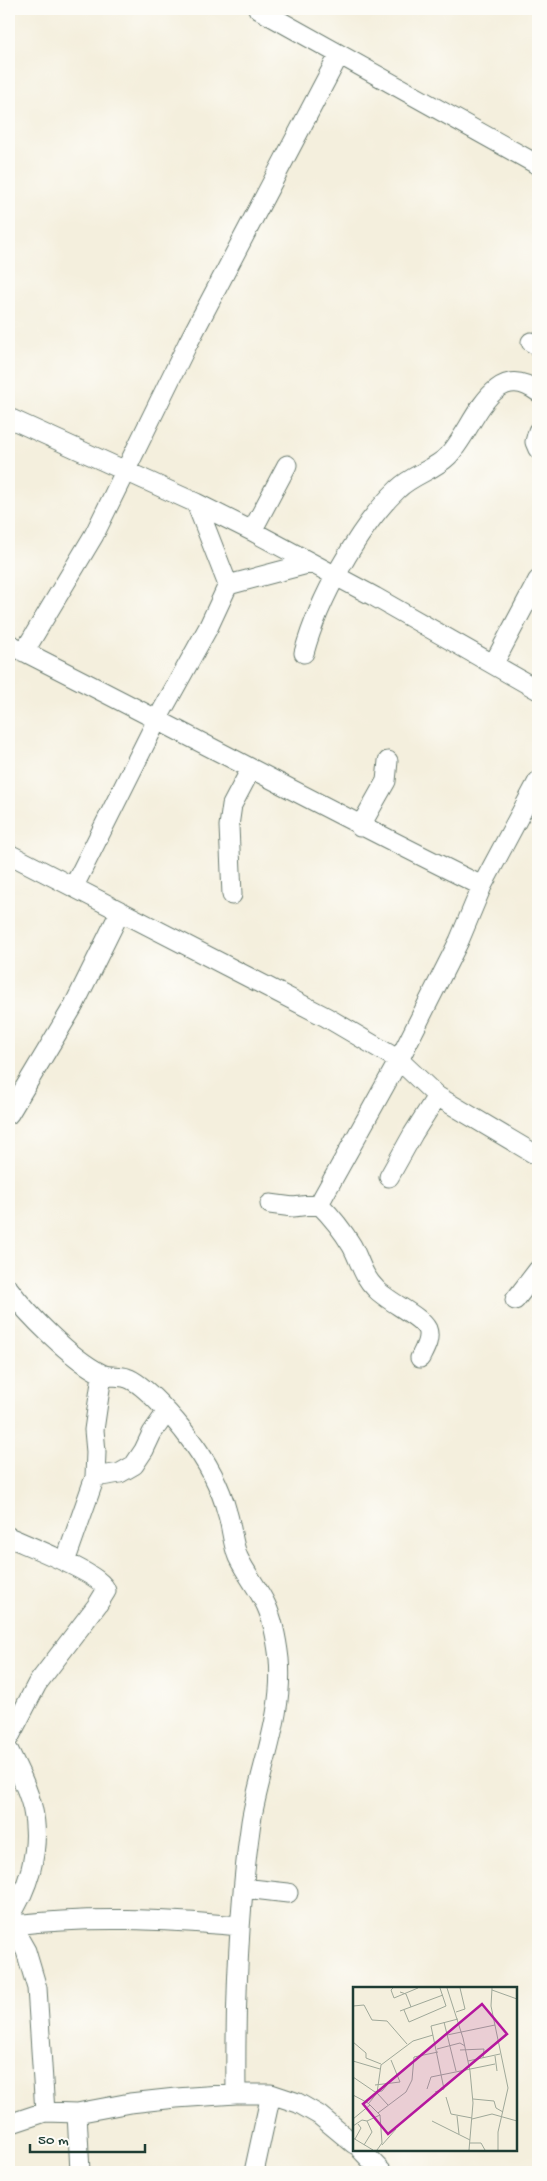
<svg xmlns="http://www.w3.org/2000/svg" width="547" height="2181" font-family="'Gochi Hand',sans-serif">
  <style>
    .lines { fill: none; stroke-linecap: round; stroke-linejoin: round }
    .minor-casing { stroke: #6a7b6f; stroke-width: 21 }
    .minor { stroke: #fff; stroke-width: 19 }
    .inset-road { fill: none; stroke: #9fa899; stroke-width: 1 }
    .view { fill: #b5179e; fill-opacity: 0.15; stroke: #b5179e; stroke-width: 2.5 }
    .inset-edge { fill: none; stroke: #1f3d34; stroke-width: 2.5 }
  </style>
  <rect width="100%" height="100%" fill="#fdfcf7"/>
  <filter id="ink" filterUnits="userSpaceOnUse"><feTurbulence type="fractalNoise" baseFrequency=".02" numOctaves="2"/><feDisplacementMap in="SourceGraphic" scale="10" xChannelSelector="R" yChannelSelector="G"/><feConvolveMatrix kernelMatrix="1 2 1 2 8 2 1 2 1" color-interpolation-filters="sRGB"/></filter>
  <filter id="wash" filterUnits="userSpaceOnUse"><feTurbulence type="fractalNoise" baseFrequency=".0096" numOctaves="4" result="noise"/><feDisplacementMap in="SourceGraphic" scale="20" xChannelSelector="R" yChannelSelector="G"/><feGaussianBlur stdDeviation="1.12" result="paint"/><feColorMatrix in="noise" values="0 0 0 0 0 0 0 0 0 0 0 0 0 0 0 0 0 1.4 0 .05"/><feComposite in="paint" operator="in"/></filter>
  <g filter="url(#wash)">
    <rect width="100%" height="100%" fill="#f4efdd"/>
  </g>
  <g filter="url(#ink)">
    <g class="lines">
      <g class="minor-casing">
        <path id="minor" d="M258,9L538,165
          M531,342L538,346
          M9,418L196,503L252,531L375,597L538,690
          M538,431L535,442L538,449
          M196,503L228,585
          M252,531L287,465
          M9,644C167,723 323,808 482,886
          M24,652L94,535L188,343L339,55
          M304,653C318,601 358,527 398,489C412,475 434,470 448,456C474,430 491,357 538,392
          M494,663L538,580
          M360,827L386,781L388,761
          M9,854L326,1017L399,1060L437,1096L538,1156
          M74,886L158,718L208,628L228,585L311,563
          M232,895L229,826L232,805L251,769
          M9,1114L74,1005L120,912
          M389,1177L413,1134L437,1096
          M270,1204L293,1207L319,1204
          M9,1289C27,1314 72,1359 100,1373C108,1378 118,1375 127,1378C144,1383 178,1423 189,1438C206,1460 220,1485 227,1512C232,1527 232,1542 238,1557C246,1574 258,1588 266,1605C273,1620 277,1642 279,1659C284,1715 260,1767 251,1822C238,1912 235,2002 236,2094
          M515,1300L538,1270
          M420,1358C424,1350 431,1339 427,1329C421,1316 388,1302 376,1289C362,1275 361,1263 352,1246C343,1231 331,1216 319,1204L399,1060L459,941L482,886L538,781
          M95,1477L120,1473L134,1465L144,1450L152,1433L166,1413
          M9,1537C26,1545 103,1574 106,1591L98,1604L37,1684L9,1738
          M65,1562L95,1477L96,1452L94,1430L102,1375
          M9,1751C30,1793 43,1821 31,1869C26,1887 20,1902 9,1917
          M244,1888L288,1893
          M9,1921L26,1951L37,1988L45,2112
          M13,1925C90,1916 162,1919 239,1926
          M77,2113L80,2172
          M9,2124L45,2112L77,2113L130,2103L176,2098L236,2094H271L298,2103L319,2115L354,2144
          M361,2150L382,2172
          M254,2172L271,2094"/>
      </g>
      <use href="#minor" class="minor"/>
    </g>
  </g>
  <g transform="translate(353 1987)">
    <rect width="164" height="164" fill="#f4efdd"/>
    <path class="inset-road" d="M40,1L38,3L41,11L65,1M94,1L110,51L117,84L120,116L116,163M139,1L138,19L155,101L145,145V163M139,3L164,12M47,5L53,7L58,20M0,19L11,18L19,33L34,34L54,57M51,23L56,35L93,19L87,1M47,24L90,8M103,25L112,22L107,1M91,35L103,84M94,48L142,38M0,55L13,66V71L28,77M84,62L107,56L112,59M107,63L131,62L130,71M142,69L144,84M0,74L27,82M115,74L147,67M0,90L22,105L29,104L34,98M22,98L47,95L38,73M74,102L78,90L142,77M82,105L91,102L78,39L105,32M24,106L35,118M0,108L15,116L27,128L29,156L24,163M93,110L98,127L119,131M120,112L141,114L143,121L150,125M16,116L24,106L28,78L60,54L80,48M25,126L53,105L59,93L61,70L85,65M104,129L106,147M0,132L17,118M119,132L139,127L164,134M79,134L117,153M0,139L9,133L14,134M0,151L20,163M2,152L8,141L5,137M117,156H128L132,163M11,158L19,145L14,134L27,128M29,158L43,142"/>
    <path class="view" d="M129,17L154,47L35,147L10,117Z"/>
    <rect width="164" height="164" class="inset-edge"/>
  </g>
  <rect width="547" height="2181" fill="none" stroke="#fdfcf7" stroke-width="30"/>
  <path d="M30 2144v8h115v-8" fill="none" stroke="#1f3d34" stroke-width="2.5"/>
  <text x="38" y="2144" font-size="15" fill="#1f3d34" stroke="#fdfcf7" stroke-width="4" paint-order="stroke">50 m</text>
</svg>
